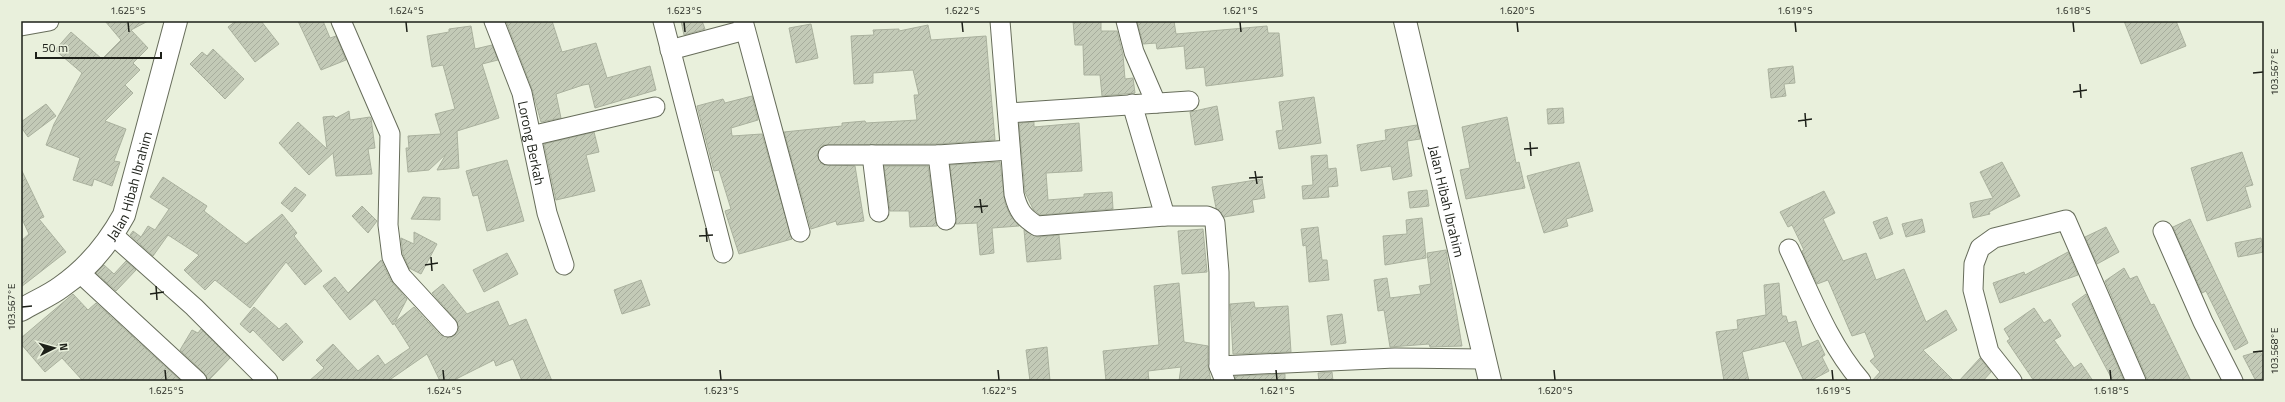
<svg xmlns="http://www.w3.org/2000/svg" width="2285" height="402" font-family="'Titillium Web',sans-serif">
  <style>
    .building { fill: url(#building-hatch); stroke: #aab19e }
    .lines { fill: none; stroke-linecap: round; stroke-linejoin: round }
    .minor-casing { stroke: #676d5b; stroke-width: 21 }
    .tertiary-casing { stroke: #676d5b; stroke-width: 24 }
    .minor { stroke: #fff; stroke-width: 19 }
    .tertiary { stroke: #fff; stroke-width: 22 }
    .ticks { fill: none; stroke: #1d2019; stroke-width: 1.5 }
    .labels { text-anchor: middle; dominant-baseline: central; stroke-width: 3; stroke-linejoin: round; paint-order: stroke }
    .street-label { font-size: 14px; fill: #1d2019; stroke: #e9f0dc }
    .neatline { fill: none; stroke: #1d2019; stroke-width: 1.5 }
    .ticks-label { font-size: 10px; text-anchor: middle; fill: #1d2019 }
  </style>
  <defs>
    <pattern id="building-hatch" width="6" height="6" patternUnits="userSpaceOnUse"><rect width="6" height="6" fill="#c3cab7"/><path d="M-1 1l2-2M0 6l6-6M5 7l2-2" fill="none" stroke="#a7ad9d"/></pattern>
  </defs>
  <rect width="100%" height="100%" fill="#e9f0dc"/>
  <path class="building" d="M105,21H148L131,30L148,48L133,63L140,70L125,85L133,93L105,121L126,129L114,161L120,162L112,186L94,179L92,186L73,180L80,158L46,145L54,124L82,73L55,50L71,32L102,59L121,40Z
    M236,21H261L279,44L255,62L228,27Z
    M298,21H323L330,38L336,36L346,60L321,70Z
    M506,21H552L562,52L596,43L607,78L650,66L656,90L595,108L589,84L583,85L556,94L561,118L541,122L532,89Z
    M681,21H702L705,29L684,35Z
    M1073,21H1101V31H1117L1123,55L1125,79L1133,78L1135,93L1102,96L1100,75H1084L1083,45H1075Z
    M1137,21H1174L1176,34L1267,26L1268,33H1279L1283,76L1206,86L1204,67L1186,69L1184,46L1157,49L1156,43L1143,44Z
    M2124,21H2176L2186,46L2141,64Z
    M811,24L818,58L796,63L789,28Z
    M928,25L931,40L986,36L995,140L938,144L823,145L817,155L822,164L855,166L864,221L837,225L836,221L811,229L784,132L842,126V123L865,121L866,123L917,120L914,95H919L913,70L873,73V83L854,84L851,36L874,35L873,30L899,29V31Z
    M471,26L475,49L492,45L498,60L482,64L499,118L457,131L459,168L437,170L446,154L429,170L408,172L406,148H409L408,136L441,134L435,114L455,109L443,65L432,67L427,36L449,32V29Z
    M213,49L244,79L225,99L190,64L202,52L207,56Z
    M1793,66L1795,83L1784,84L1786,96L1771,98L1768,69Z
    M752,96L758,120L731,128L732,136L762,134L792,239L739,254L725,211L731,209L719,170L714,171L697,106L723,99L725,103Z
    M1314,97L1321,143L1279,149L1276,131L1283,130L1279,102Z
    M46,104L56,116L28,137L21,127V122Z
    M1217,106L1223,140L1195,145L1190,112Z
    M1563,108L1564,123L1548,124L1547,109Z
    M349,111L350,120L370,117L371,118L375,148L368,149L372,174L336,176L333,153L309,175L279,143L298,122L327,149L323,117L334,116L336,118Z
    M1507,117L1516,163L1519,162L1525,188L1466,199L1460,170L1470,168L1462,127Z
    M1034,122V127L1079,123L1082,171L1046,173L1048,200L1084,197V194L1112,192L1113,209L1040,215L1033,209L1025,192L1019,123Z
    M1417,125L1420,139L1407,141L1412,176L1393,180L1391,166L1361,171L1357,145L1386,140L1385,130Z
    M594,132L599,152L586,155L595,191L556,200L544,144Z
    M2242,152L2253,185L2245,187L2251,207L2207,221L2191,168Z
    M1327,155L1328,169L1336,168L1338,186L1328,187L1329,197L1303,199L1302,186L1313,185L1311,156Z
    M507,160L524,221L487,231L478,195L473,196L466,171Z
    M1000,162L1005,203L1010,215L1019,226L992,228L994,253L980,255L977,223L956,224L950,165Z
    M1579,162L1593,211L1566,219L1568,226L1544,233L1527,176Z
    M2002,162L2020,196L1989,212L1990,214L1973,218L1970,203L1993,198L1980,172Z
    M884,166H928L937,226L910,227L909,211H890Z
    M21,169L44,217L39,219L66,252L21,287V241L29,234L21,217Z
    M163,177L207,206L204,211L246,244L282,214L297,233L294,236L322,271L305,285L286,262L250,308L215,280L205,290L184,270L199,255L168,235L153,256L130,235L133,231L141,237L148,226L155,230L169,209L150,197Z
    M1262,179L1265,198L1252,200L1254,212L1224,217L1216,208L1212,187Z
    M295,187L306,195L292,212L281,203Z
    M1427,190L1429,206L1410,208L1408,192Z
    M1824,191L1835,213L1823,219L1843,261L1866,253L1876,280L1904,269L1926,322L1946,310L1957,330L1923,350L1954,381H1872L1880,372L1870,361L1875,357L1865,332L1852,336L1828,280L1817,284L1802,251L1804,250L1792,225L1788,227L1780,212Z
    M423,197L440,198V220L411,219Z
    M362,206L377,221L368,233L352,216Z
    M1887,217L1893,234L1880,239L1873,222Z
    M1422,218L1426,258L1385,265L1383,236L1407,234L1406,220Z
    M1922,219L1925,232L1906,237L1902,224Z
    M2190,219L2248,343L2235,350L2206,291L2202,293L2173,227Z
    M1318,227L1322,260H1327L1329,280L1309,282L1306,245L1303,246L1301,229Z
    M2106,227L2119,252L2097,264L2085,237Z
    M1203,229L1207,272L1182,274L1178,231Z
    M1024,230L1037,237L1059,235L1061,259L1027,262Z
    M414,232L437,244L421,274L409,268L403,254L401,238L414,244Z
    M2261,238L2264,252L2238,257L2235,243Z
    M1446,250L1462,346L1430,347L1429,344L1390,347L1384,310L1378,311L1374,280L1387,278L1390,298L1421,294L1419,286L1431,284L1427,253Z
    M2068,252L2078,275L2000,303L1993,283L2024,272L2025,275Z
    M507,253L518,274L484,292L473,270Z
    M381,260L391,281L407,299L395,322L414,307L440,335L450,338L455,335L459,330L456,320L432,293L443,284L467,314L498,301L509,326L526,319L552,381H522L513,359L496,366L494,360L452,381H440L427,354L388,381H309L324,368L316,360L333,344L358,371L378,355L385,365L410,348L394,323L393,325L375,299L350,320L323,286L335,277L348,293Z
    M126,261L136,270L116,291L96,273L104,265L114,274Z
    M2124,268L2130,279L2137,276L2151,305L2154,304L2191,381H2148L2105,281Z
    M641,280L650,305L622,314L614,290Z
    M1179,283L1184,342L1208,346V366L1211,381H1179L1181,367L1148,371L1149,381H1106L1103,351L1159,345L1154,286Z
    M1779,283L1782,316H1786L1788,323L1796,321L1802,347L1818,340L1825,355L1822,357L1829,371L1810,381H1804L1785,341L1742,352L1749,381H1724L1716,332L1738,329L1737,320L1766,315L1764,285Z
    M73,294L88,310L96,303L181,381H83L62,358L45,372L21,344V338Z
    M2086,294L2124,381H2113L2072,304Z
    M1254,302L1255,308L1288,306L1291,352L1233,354L1230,304Z
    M254,307L279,329L286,323L303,342L283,361L253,330L250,333L240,324Z
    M2034,308L2044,323L2050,319L2061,336L2054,340L2074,368L2081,363L2093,381H2034L2007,341L2010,339L2004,329Z
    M1342,314L1346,343L1331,345L1327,316Z
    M201,329L230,358L208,381L204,373L180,350L192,330L198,333Z
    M1047,347L1050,381H1030L1026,350Z
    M2260,351L2264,359V381H2256L2243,356Z
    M1980,358L1991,372L1983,381H1959Z
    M1332,372L1333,381H1319L1318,373Z
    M1285,374V381H1236L1235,376Z"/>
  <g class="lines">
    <g class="minor-casing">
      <g id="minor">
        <path d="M341,21L390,134L388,225L392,257L401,276L448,327"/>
        <path id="s1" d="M494,21L522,93L547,213L564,265"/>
        <path d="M663,21L723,253"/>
        <path d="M743,21L800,232"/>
        <path d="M1000,21L1014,194C1018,211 1023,217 1037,226L1165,216H1207L1212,218L1215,223L1219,272V366L1225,381"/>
        <path d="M1126,21L1134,52L1156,103"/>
        <path d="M21,26L49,21"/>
        <path d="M670,50L745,30"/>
        <path d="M1132,104L1165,216"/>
        <path d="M1008,113L1189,101"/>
        <path d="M531,136L655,107"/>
        <path d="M828,155H938L1010,150"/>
        <path d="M872,155L879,212"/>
        <path d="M938,155L946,220"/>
        <path d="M2163,231L2203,322L2233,381"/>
        <path d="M113,235L194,307L268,381"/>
        <path d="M1789,249C1810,293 1828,343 1861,381"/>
        <path d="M79,272L197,381"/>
        <path d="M1219,366L1395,358L1484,359"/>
        <path d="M2012,381L1989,352L1973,290L1974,264L1980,248L1994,238L2066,220L2136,381"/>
      </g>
    </g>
    <g class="tertiary-casing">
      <g id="tertiary">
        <path id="s2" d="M1405,21L1490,381"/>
        <path id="s3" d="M21,310C34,302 49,296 61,287C87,269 109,242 124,215L176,21"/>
      </g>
    </g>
    <use href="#minor" class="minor"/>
    <use href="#tertiary" class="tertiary"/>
  </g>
  <path class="ticks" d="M128,22L129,32M406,22L407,32M684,22L685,32M962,22L963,32M1240,22L1241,32M1517,22L1518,32M1795,22L1796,32M2073,22L2074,32M2253,73L2263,72M2080,84L2081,98M2073,92L2087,90M1805,113L1806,127M1798,121L1812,119M1530,142L1531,156M1524,149L1538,148M1255,171L1257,184M1249,178L1263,177M980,199L982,213M974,207L988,206M706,228L707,242M699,236L713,235M431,257L432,271M425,265L438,263M156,286L157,300M150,294L164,292M22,307L32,306M2253,352L2263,351M165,370L166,380M443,370L444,380M720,370L721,380M998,370L999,380M1276,370L1277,380M1554,370L1555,380M1832,370L1833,380M2110,370L2111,380"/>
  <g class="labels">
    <g class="street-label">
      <text stroke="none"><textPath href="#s1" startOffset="128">Lorong Berkah</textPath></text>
      <text stroke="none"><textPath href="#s3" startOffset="172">Jalan Hibah Ibrahim</textPath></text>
      <text stroke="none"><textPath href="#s2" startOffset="185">Jalan Hibah Ibrahim</textPath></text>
    </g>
  </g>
  <rect width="2285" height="402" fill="none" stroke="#e9f0dc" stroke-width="44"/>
  <g transform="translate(54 348) rotate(84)" stroke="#e9f0dc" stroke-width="3" paint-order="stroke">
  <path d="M0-3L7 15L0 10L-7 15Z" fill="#1d2019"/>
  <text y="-6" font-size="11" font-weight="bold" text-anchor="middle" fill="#1d2019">N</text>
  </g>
  <path d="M36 52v6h125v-6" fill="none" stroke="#1d2019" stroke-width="2"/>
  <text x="42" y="52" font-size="12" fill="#1d2019" stroke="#e9f0dc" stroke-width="3" paint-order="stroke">50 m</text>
  <rect x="22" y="22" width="2241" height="358" class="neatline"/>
  <g class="ticks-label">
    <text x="128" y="14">1.625°S</text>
    <text x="406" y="14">1.624°S</text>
    <text x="684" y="14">1.623°S</text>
    <text x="962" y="14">1.622°S</text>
    <text x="1240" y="14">1.621°S</text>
    <text x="1517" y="14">1.620°S</text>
    <text x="1795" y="14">1.619°S</text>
    <text x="2073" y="14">1.618°S</text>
    <text transform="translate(2274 72) rotate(-90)" y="4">103.567°E</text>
    <text transform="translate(11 307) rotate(-90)" y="4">103.567°E</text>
    <text transform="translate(2274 351) rotate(-90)" y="4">103.568°E</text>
    <text x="166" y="394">1.625°S</text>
    <text x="444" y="394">1.624°S</text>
    <text x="721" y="394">1.623°S</text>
    <text x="999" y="394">1.622°S</text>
    <text x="1277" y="394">1.621°S</text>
    <text x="1555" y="394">1.620°S</text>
    <text x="1833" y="394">1.619°S</text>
    <text x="2111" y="394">1.618°S</text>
  </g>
</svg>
